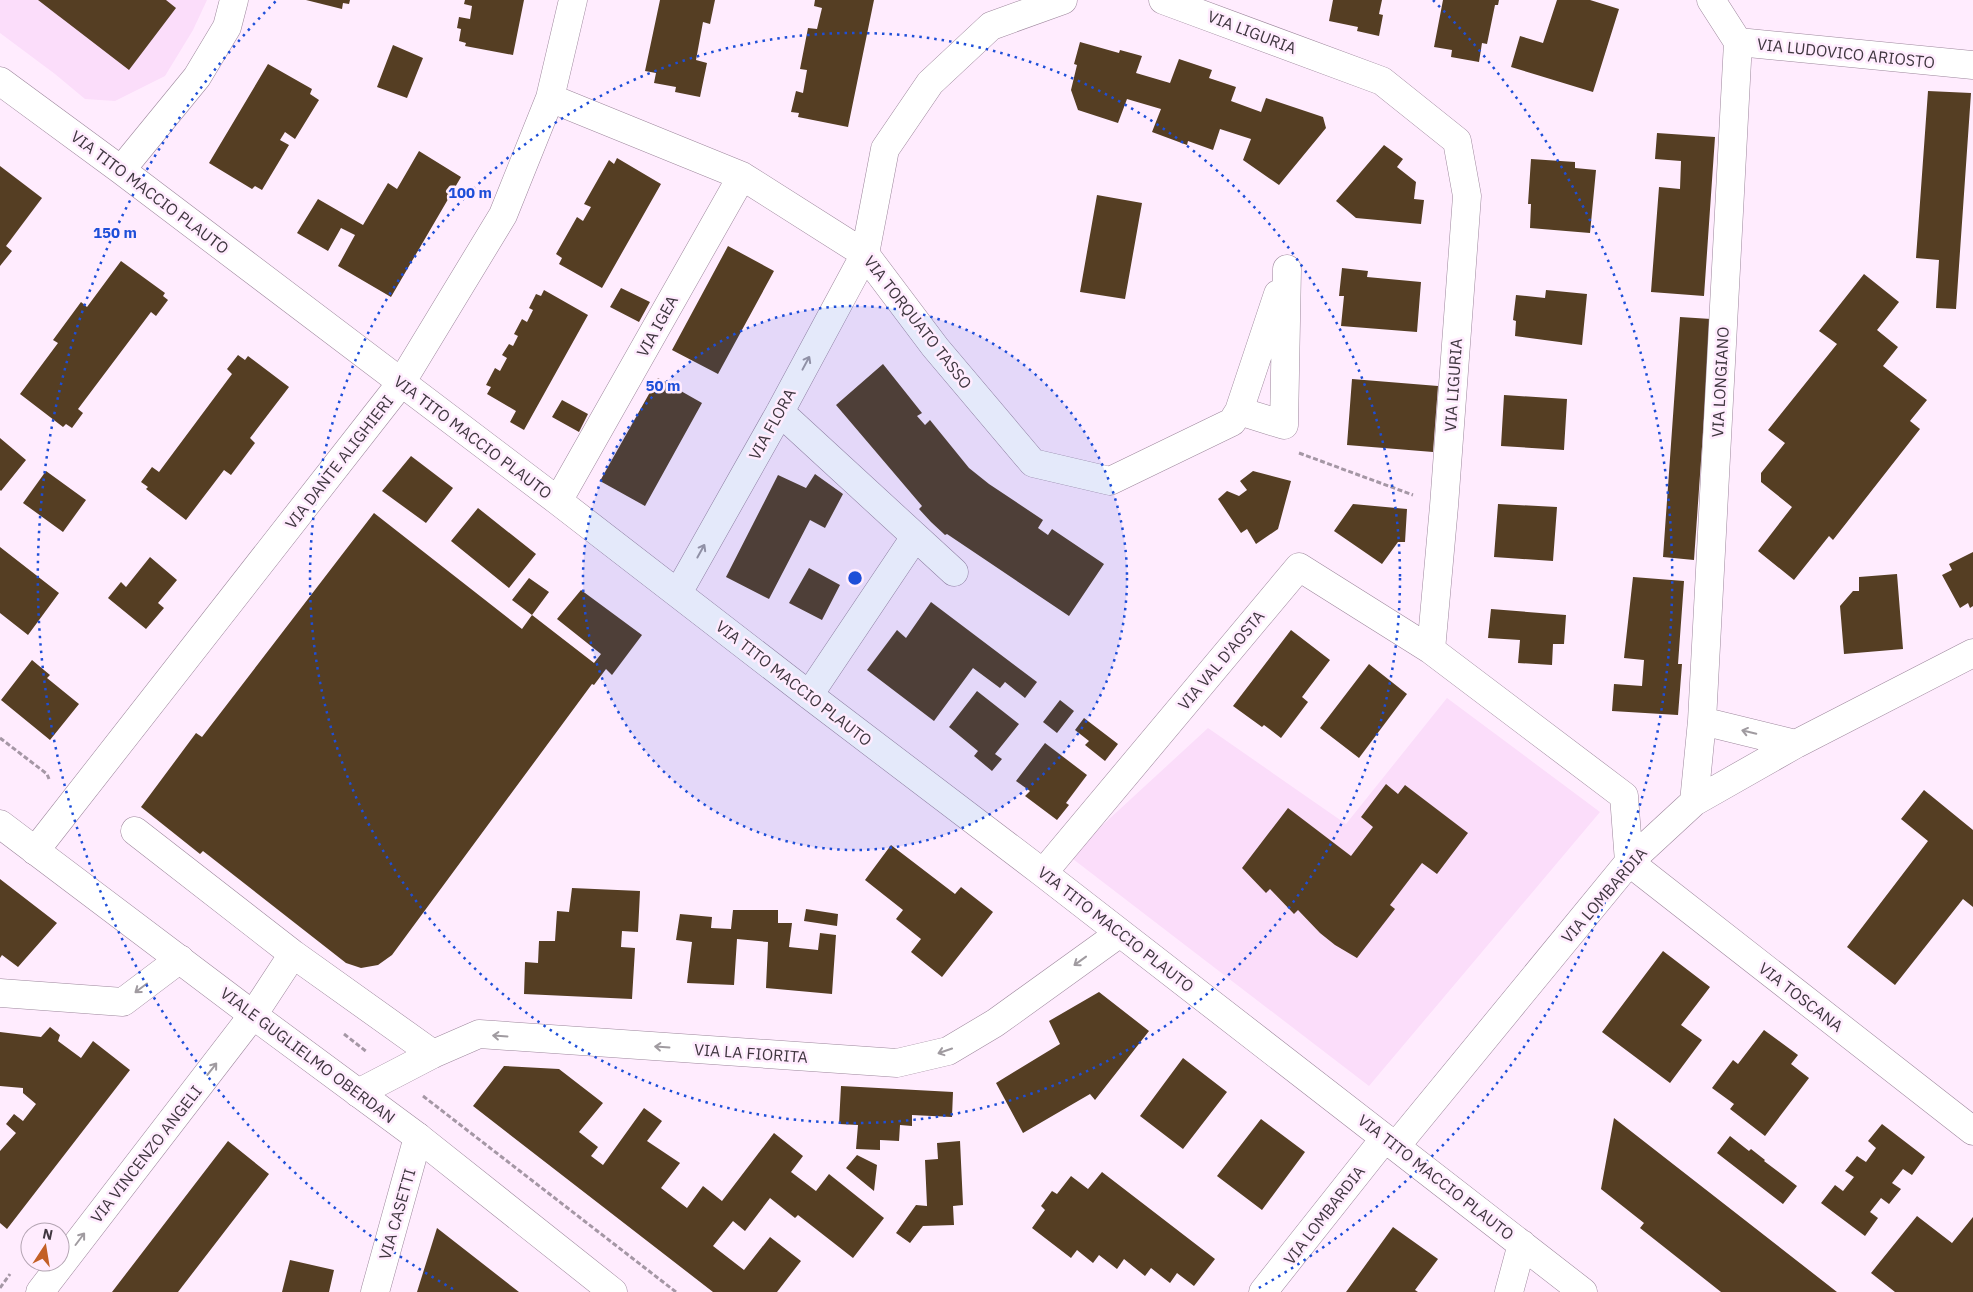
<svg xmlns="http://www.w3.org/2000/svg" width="1973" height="1292" font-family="'IBM Plex Sans',sans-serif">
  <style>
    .built { fill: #fbddfa }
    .building { fill: #553e23 }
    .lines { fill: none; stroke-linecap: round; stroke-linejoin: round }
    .minor-casing { stroke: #9d879c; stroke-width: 29 }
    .major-casing { stroke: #9d879c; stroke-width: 29 }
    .path { stroke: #a597a5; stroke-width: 3; stroke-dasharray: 5 2.5; stroke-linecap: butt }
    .minor { stroke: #fff; stroke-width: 28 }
    .major { stroke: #fff; stroke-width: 28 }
    .oneway { stroke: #a09ba0 }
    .ring { fill: none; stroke: #1d4ed8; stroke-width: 2.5; stroke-dasharray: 2.5 5 }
    .labels { text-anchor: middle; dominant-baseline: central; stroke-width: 5; stroke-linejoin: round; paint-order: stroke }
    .street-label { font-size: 16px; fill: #403740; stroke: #ffecfe }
    .centre { fill: #1d4ed8; stroke: #ffecfe; stroke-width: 2.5 }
    .ring-label { font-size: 15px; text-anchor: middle; font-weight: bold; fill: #1d4ed8; stroke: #ffecfe; stroke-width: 5; stroke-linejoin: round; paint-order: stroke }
  </style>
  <rect width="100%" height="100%" fill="#ffecfe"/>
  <path class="built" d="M0,0H207L193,30L165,76L115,101L85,99L55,74L0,33Z
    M1447,698L1600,812L1369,1086L1069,856L1208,728L1346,824Z"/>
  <path class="building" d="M38,0H166L176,8L129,70Z
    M306,0H350L349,4L343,3L342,9Z
    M465,0H524L513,55L465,46L466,43L459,41L461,29L457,28L459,17L470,19L472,6L464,4Z
    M660,0H715L710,24L703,22L696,60L707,63L700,97L675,92L676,87L654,83L656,73L645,71Z
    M815,0H874L848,127L798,117L799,113L791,112L796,91L803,93L807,70L800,69L808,28L817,29L822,8L814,6Z
    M1333,0H1382L1379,14L1383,15L1379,36L1357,31L1358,27L1329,21Z
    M1443,0H1499L1498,5H1495L1487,44L1482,43L1479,62L1451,57L1452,50L1434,47Z
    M1557,0H1590L1619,9L1593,92L1511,67L1520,36L1543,43Z
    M1080,42L1119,53L1120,50L1142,56L1136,73L1170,83L1179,59L1212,70L1209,78L1236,87L1231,101L1261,112L1266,98L1323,117L1326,128L1279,185L1243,160L1251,139L1220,129L1213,150L1188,141L1187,145L1152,132L1161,109L1127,99L1118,123L1078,110L1071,90L1077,65L1074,64Z
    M393,45L423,58L407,98L377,87Z
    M268,64L312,89L310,94L319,100L295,139L285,132L280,140L289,145L262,190L255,186L252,189L209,163Z
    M1928,91L1971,93L1956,309L1936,308L1939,260L1916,258Z
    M1657,133L1715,137L1704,296L1651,292L1659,187L1680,189L1681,161L1655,159Z
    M1384,145L1403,159L1397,167L1416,182L1414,199L1424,200L1421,224L1356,218L1336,201Z
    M419,151L461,177L391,297L338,266L355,235L341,228L328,251L297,233L318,199L363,225L388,183L397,189Z
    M617,158L661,184L602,288L559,264L562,258L556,254L577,217L583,221L591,207L584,204L609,160L614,164Z
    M1531,159L1575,162V168L1596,170L1590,233L1530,228L1531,204H1528Z
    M0,166L42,198L6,246L12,251L0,266Z
    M1097,195L1142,203L1125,299L1080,292Z
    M728,246L774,271L718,374L672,350Z
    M121,261L165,293L163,296L168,300L156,316L151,312L78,409L83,413L72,428L66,424L63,427L20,394L58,343L53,340L81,302L87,307Z
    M1342,268L1368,271L1367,277L1421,282L1417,332L1341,326L1344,296H1339Z
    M1864,274L1899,302L1877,330L1898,347L1883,366L1927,400L1910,421L1920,429L1833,540L1829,536L1794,580L1758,551L1792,507L1761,482V473L1785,443L1768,430L1837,344L1819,331Z
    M621,288L650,302L639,322L610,307Z
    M544,290L588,315L524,430L510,422L516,411L487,394L491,387L486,385L495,368L500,371L507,358L502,355L509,344L513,346L518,336L514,334L522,319L527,322L533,310L529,308L536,294L541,296Z
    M1546,290L1587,294L1582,345L1515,336L1516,321L1513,320L1516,295L1545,298Z
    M1680,317L1711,319L1694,560L1663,557Z
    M238,355L245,360L248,356L289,387L250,438L255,443L231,475L224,470L186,520L146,489L148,487L141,482L152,467L159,472L232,374L227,369Z
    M883,364L922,413L917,416L925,425L930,420L969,468L989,484L1043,520L1038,528L1048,535L1052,529L1104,564L1069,616L947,534L945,535L931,522L919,509L922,506L836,405Z
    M658,378L702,403L645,506L600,481Z
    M1352,379L1438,386L1433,452L1347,445Z
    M1504,395L1567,399L1564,450L1501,446Z
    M562,400L588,414L579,432L552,417Z
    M0,438L26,460L1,491L0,490Z
    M411,456L453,488L426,523L382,491Z
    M46,471L86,500L63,532L23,503Z
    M1253,471L1291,481L1278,529L1256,544L1247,529L1241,533L1218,499L1227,491L1239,496L1247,490L1240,481Z
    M815,474L843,494L825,528L810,520L769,599L726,577L778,475L806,488Z
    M1353,504L1407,509L1405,542H1398L1382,564L1334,531Z
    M1498,504L1557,507L1553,561L1494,557Z
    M478,508L536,554L509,588L451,541Z
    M374,513L522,629L532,615L594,663L601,654L557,619L581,590L642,635L612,675L606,669L594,685L592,684L392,955L378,965L361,968L346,963L203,851L200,854L141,807L196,733L202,737Z
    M0,547L59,593L28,635L0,613Z
    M1973,552V606L1970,608L1968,603L1960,608L1942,575L1952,570L1949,564Z
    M150,557L177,580L158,603L164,608L146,629L108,598L121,582L126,587Z
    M809,568L840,585L822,620L789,603Z
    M1897,574L1903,649L1844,654L1840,606L1853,591H1859V577Z
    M1633,577L1684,581L1678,664H1682L1678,715L1612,711L1614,684L1642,686L1644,660L1624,658Z
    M529,578L549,592L532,615L512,600Z
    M931,602L1037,682L1025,698L1005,682L1000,688L973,668L934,721L867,670L897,630L906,638Z
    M1491,609L1566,615L1564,644H1553L1552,665L1518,663L1520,640L1488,638Z
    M1291,630L1330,660L1302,697L1308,702L1281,738L1264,725L1262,727L1233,706Z
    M32,660L50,675L47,678L79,704L50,740L1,700Z
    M1369,664L1407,694L1359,758L1320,728Z
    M977,691L1019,724L995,754L1002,759L992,771L974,756L978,751L949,727Z
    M1060,700L1074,711L1057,733L1043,722Z
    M1084,718L1118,744L1105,761L1085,745L1089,741L1075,730Z
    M1045,743L1087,775L1066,803L1069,805L1057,820L1025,796L1030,791L1016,781Z
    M1386,784L1398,794L1405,785L1468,833L1437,874L1422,863L1390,905L1395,909L1357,958L1335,945L1320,933L1298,910L1294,914L1270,889L1266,893L1242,868L1288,808L1351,856L1373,827L1361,817Z
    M1924,790L1973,830V907L1963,899L1895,985L1847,947L1928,841L1901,819Z
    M891,845L955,894L961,887L993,912L942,977L911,952L921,939L896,919L903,910L865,880Z
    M0,879L57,923L18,967L2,955L0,958Z
    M572,888L640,891L638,932L622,931L621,947L635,948L632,999L524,994L525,962L538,963L539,941H555L557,911L569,912Z
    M806,909L838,914L837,926L804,921Z
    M733,910H778V923H792L789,947L818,950L820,933L836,935L832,994L766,988L768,942L737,939L734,985L687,983L692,942L676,940L680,914L712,917L711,928L731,929Z
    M1663,951L1710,987L1681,1025L1702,1040L1670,1083L1602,1032Z
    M1099,992L1149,1031L1095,1100L1090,1094L1023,1133L996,1083L1060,1044L1049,1021Z
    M50,1027L60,1035L58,1041L81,1058L93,1041L130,1070L7,1229L0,1223V1151L16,1133L6,1124L14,1114L23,1121L36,1104L23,1093V1088L0,1086V1032L41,1037Z
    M1764,1030L1798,1055L1791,1064L1809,1078L1765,1136L1730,1109L1734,1104L1712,1088L1733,1060L1738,1064Z
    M1183,1058L1227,1092L1183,1149L1140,1116Z
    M504,1066L559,1069L603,1103L579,1132L598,1147L591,1156L603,1165L644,1108L662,1121L647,1141L680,1163L661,1188L687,1208L703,1186L722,1201L774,1133L803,1156L791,1172L816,1191L829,1174L884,1218L853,1258L798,1215L795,1218L770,1198L745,1231L733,1221L713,1246L744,1270L770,1237L801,1261L777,1292H713L473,1106Z
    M841,1086L953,1092L952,1117L912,1115V1126L900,1125L899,1141L880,1140V1150L856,1149L858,1125L839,1124Z
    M1614,1118L1655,1150L1837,1292H1721L1640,1228L1644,1223L1601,1189Z
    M1261,1119L1305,1152L1262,1210L1217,1176Z
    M1882,1124L1925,1157L1912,1175L1903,1169L1892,1183L1901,1189L1889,1204L1881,1198L1870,1212L1878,1218L1865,1236L1821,1203L1835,1185L1843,1191L1854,1177L1845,1171L1857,1156L1866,1162L1876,1148L1868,1141Z
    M1730,1136L1749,1151L1751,1149L1765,1160L1764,1161L1797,1186L1783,1204L1717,1153Z
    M228,1141L269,1174L178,1292H112Z
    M960,1141L963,1205L953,1206L954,1225L923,1226L910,1243L896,1233L916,1205L927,1206L925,1160L938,1159L937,1143Z
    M857,1155L877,1165L874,1191L846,1168Z
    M1102,1172L1215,1259L1194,1286L1177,1273L1170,1283L1151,1268L1145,1276L1124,1259L1117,1269L1099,1255L1093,1263L1077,1250L1071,1258L1032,1228L1045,1210L1041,1206L1052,1191L1057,1194L1071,1176L1088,1189Z
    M1917,1216L1952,1243L1973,1217V1292H1895L1871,1273Z
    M1393,1227L1438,1259L1415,1290L1418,1292H1346Z
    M437,1228L519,1292H417Z
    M290,1260L334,1270L329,1292H282Z"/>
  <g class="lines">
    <g class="minor-casing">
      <path id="minor" d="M1163,0L1382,81L1457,141L1467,196L1444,506L1431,650L1624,796L1629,862L1973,1131
        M1711,0L1738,42L1973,65
        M0,81L121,170L558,501L809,695L1043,873L1583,1292
        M550,98L742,176L865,254L935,347L1033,463L1110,481L1232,422L1239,411L1284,425L1287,269
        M121,170L197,77L227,27L234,0
        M1239,411L1278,294
        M780,412L954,572
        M558,501L742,176
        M678,593L780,412L865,254L885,149L930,83L991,26L1063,0
        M809,695L915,537
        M1702,721L1796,744
        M1694,802L1702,721L1738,42
        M135,831L293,954L433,1054
        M35,851L401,383L503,215L550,98L573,0
        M1043,873L1299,567L1431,650
        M0,993L123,1002L180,959
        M358,1093L433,1054L479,1034L897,1063L948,1051L995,1023L1120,933
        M1396,1146L1629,862L1694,802L1796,744L1973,653
        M40,1292L253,1015L293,954
        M375,1292L418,1137
        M1263,1292L1385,1138
        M1509,1292L1522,1244"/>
    </g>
    <g class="major-casing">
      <path id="major" d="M0,824L253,1015L418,1137L613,1292"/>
    </g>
    <path class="path" d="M1299,453L1413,495
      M0,738L47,774L49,779
      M344,1034L367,1052
      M423,1096L676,1292
      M0,1288L10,1274"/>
    <use href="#minor" class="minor"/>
    <use href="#major" class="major"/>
  </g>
  <defs><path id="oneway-shaft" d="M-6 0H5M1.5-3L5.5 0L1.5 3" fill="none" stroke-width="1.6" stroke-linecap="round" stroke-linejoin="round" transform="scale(1.25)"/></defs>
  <g class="oneway">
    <use href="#oneway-shaft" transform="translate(806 363) rotate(-62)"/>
    <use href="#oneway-shaft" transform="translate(701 551) rotate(-61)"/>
    <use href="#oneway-shaft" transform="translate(1749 732) rotate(-167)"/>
    <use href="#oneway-shaft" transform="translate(1080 961) rotate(144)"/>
    <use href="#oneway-shaft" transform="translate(141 988) rotate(143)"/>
    <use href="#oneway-shaft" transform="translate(500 1036) rotate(-176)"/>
    <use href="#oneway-shaft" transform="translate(662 1047) rotate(-176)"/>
    <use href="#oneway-shaft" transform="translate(945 1051) rotate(161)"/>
    <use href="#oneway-shaft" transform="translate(212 1069) rotate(-52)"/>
    <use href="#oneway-shaft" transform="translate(80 1239) rotate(-53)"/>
  </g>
  <circle cx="855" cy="578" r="272" fill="#1d4ed8" fill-opacity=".12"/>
  <g class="ring">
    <circle cx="855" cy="578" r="272"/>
    <circle cx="855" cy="578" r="545"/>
    <path d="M453 1289A817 817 0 0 1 277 0M1433 0A817 817 0 0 1 1257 1289"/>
  </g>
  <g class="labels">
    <g class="street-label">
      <text transform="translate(1252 32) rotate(21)">VIA LIGURIA</text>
      <text transform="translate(1846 53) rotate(6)">VIA LUDOVICO ARIOSTO</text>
      <text transform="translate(150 192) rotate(37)">VIA TITO MACCIO PLAUTO</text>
      <text transform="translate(918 322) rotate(52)">VIA TORQUATO TASSO</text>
      <text transform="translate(657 326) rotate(-61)">VIA IGEA</text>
      <text transform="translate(1720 382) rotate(-87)">VIA LONGIANO</text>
      <text transform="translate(1453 385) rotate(-86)">VIA LIGURIA</text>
      <text transform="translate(772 424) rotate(-61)">VIA FLORA</text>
      <text transform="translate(473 437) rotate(37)">VIA TITO MACCIO PLAUTO</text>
      <text transform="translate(339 462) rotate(-52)">VIA DANTE ALIGHIERI</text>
      <text transform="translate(1221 660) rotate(-50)">VIA VAL D'AOSTA</text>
      <text transform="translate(794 683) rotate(38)">VIA TITO MACCIO PLAUTO</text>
      <text transform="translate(1604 895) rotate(-49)">VIA LOMBARDIA</text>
      <text transform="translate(1116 929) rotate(38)">VIA TITO MACCIO PLAUTO</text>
      <text transform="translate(1801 997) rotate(38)">VIA TOSCANA</text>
      <text transform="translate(751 1053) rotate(4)">VIA LA FIORITA</text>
      <text transform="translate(308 1055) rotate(37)">VIALE GUGLIELMO OBERDAN</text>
      <text transform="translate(146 1154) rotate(-52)">VIA VINCENZO ANGELI</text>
      <text transform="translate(1436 1177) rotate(38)">VIA TITO MACCIO PLAUTO</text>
      <text transform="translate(397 1214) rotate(-74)">VIA CASETTI</text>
      <text transform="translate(1324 1215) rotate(-52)">VIA LOMBARDIA</text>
    </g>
  </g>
  <circle cx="855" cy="578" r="8" class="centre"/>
  <g class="ring-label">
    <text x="470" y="198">100 m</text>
    <text x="115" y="238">150 m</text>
    <text x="663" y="391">50 m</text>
  </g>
  <g transform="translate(45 1247) rotate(12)"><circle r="24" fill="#ffecfe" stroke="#b3a4b2"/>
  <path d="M0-4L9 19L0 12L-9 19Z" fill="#c36026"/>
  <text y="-8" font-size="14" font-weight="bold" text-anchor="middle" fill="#403740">N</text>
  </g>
</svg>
